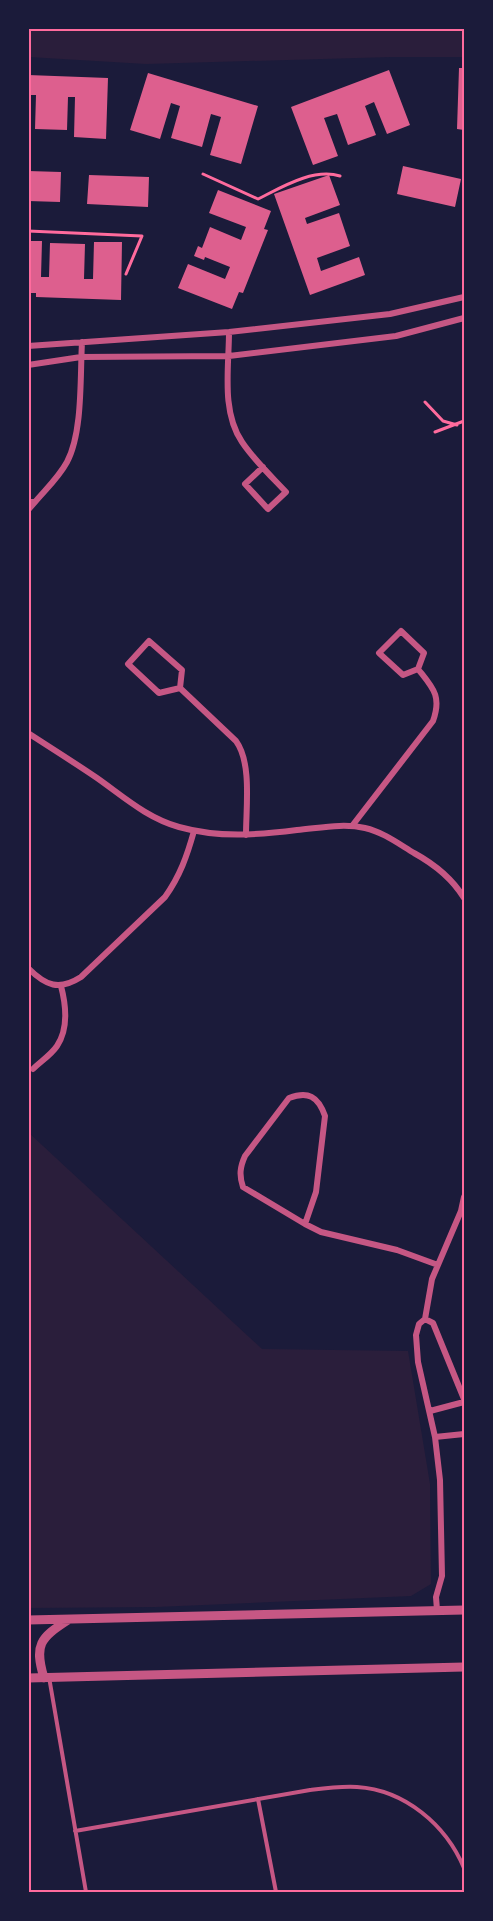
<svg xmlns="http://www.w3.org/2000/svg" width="493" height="1921" font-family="Barlow,sans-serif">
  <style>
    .green { fill: #2a1e3b }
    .building { fill: #dd5f8e }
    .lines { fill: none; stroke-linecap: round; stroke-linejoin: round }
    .path { stroke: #ff6b9d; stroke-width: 3 }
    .service { stroke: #c65784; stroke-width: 4 }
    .minor { stroke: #c65784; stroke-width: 6 }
    .tertiary { stroke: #c65784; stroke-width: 9 }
    .neatline { fill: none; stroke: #ff6b9d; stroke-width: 2 }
  </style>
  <rect width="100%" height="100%" fill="#1b1b3a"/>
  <path class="green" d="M28,29H464V57H391L146,64L29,57Z
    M29,1133L262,1349L408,1351L430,1484L431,1584L411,1596L156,1607L29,1608Z"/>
  <path class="building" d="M459,68H464V130L457,129Z
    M389,70L410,125L387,134L374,102L365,106L376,135L348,145L337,114L324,118L338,156L313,165L291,107Z
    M148,73L258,106L241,164L210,155L221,117L211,114L202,147L171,138L180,106L171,103L160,139L130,130Z
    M28,75L108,78L106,139L74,137L75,97H68L67,130L35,129L36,95H28Z
    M403,166L461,179L455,207L397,194Z
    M28,171L61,172L60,202L28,201Z
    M89,175L149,177L148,207L87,204Z
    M329,175L340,205L305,218L307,224L339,213L350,246L317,258L321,271L359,257L365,275L310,295L274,194Z
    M218,190L271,211L264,229L268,230L243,293L239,292L232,309L178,288L188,264L225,279L230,267L205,257L204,260L194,256L198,246L202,248L210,227L241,240L246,227L209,213Z
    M28,241H42L41,277H49L50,243L85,244L84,279H93L94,242H122L121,300L36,297V293H28Z"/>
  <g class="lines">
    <path class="path" d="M203,174L258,199C282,187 313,168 340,176
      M28,231L142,236L126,274
      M425,402L443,421L457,425
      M435,432L464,421"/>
    <path class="service" d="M49,1677L86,1892
      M258,1799L276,1892
      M75,1831L310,1790C326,1788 341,1786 357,1787C405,1790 446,1825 464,1868"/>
    <path class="minor" d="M229,332C229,367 221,411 242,442C254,460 271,476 286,492L268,509L245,484L263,467
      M28,346L229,332L390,314L464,297
      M28,365L81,357L229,356L396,336L464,318
      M28,502H35L28,510
      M35,502C46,489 59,477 67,462C83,432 80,376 82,342
      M149,641L182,670L180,688L159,693L128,664Z
      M180,688L236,741C252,763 246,807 246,835
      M28,733C51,748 75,763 97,778C124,797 147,818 179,827C218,838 258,835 297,830C320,828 343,823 365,828C383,832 399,844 414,853C434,864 452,878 464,898
      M352,826L433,721C442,696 433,688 418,669L403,675L379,653L401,631L424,653L418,669
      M28,968C46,986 59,991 81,977L165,897C180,876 187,856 194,831
      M33,1069C40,1062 51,1055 57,1046C69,1028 66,1005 61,986
      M305,1224L316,1192L325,1116C318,1096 308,1091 289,1098L245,1156C240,1167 239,1175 243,1187L305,1224L321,1232L397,1250L438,1265
      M425,1319L433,1323L464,1399
      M430,1411L464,1402
      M435,1437L464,1434
      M437,1610L436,1597L442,1576L440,1480L435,1437L418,1362L416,1335L419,1324L425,1319L432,1279L461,1211L464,1197"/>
    <path class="tertiary" d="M28,1620L464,1610
      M28,1678L464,1667
      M44,1678C34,1645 40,1638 68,1620"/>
  </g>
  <rect width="493" height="1921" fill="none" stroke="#1b1b3a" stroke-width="60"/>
  <rect x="30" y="30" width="433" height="1861" class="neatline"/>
</svg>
